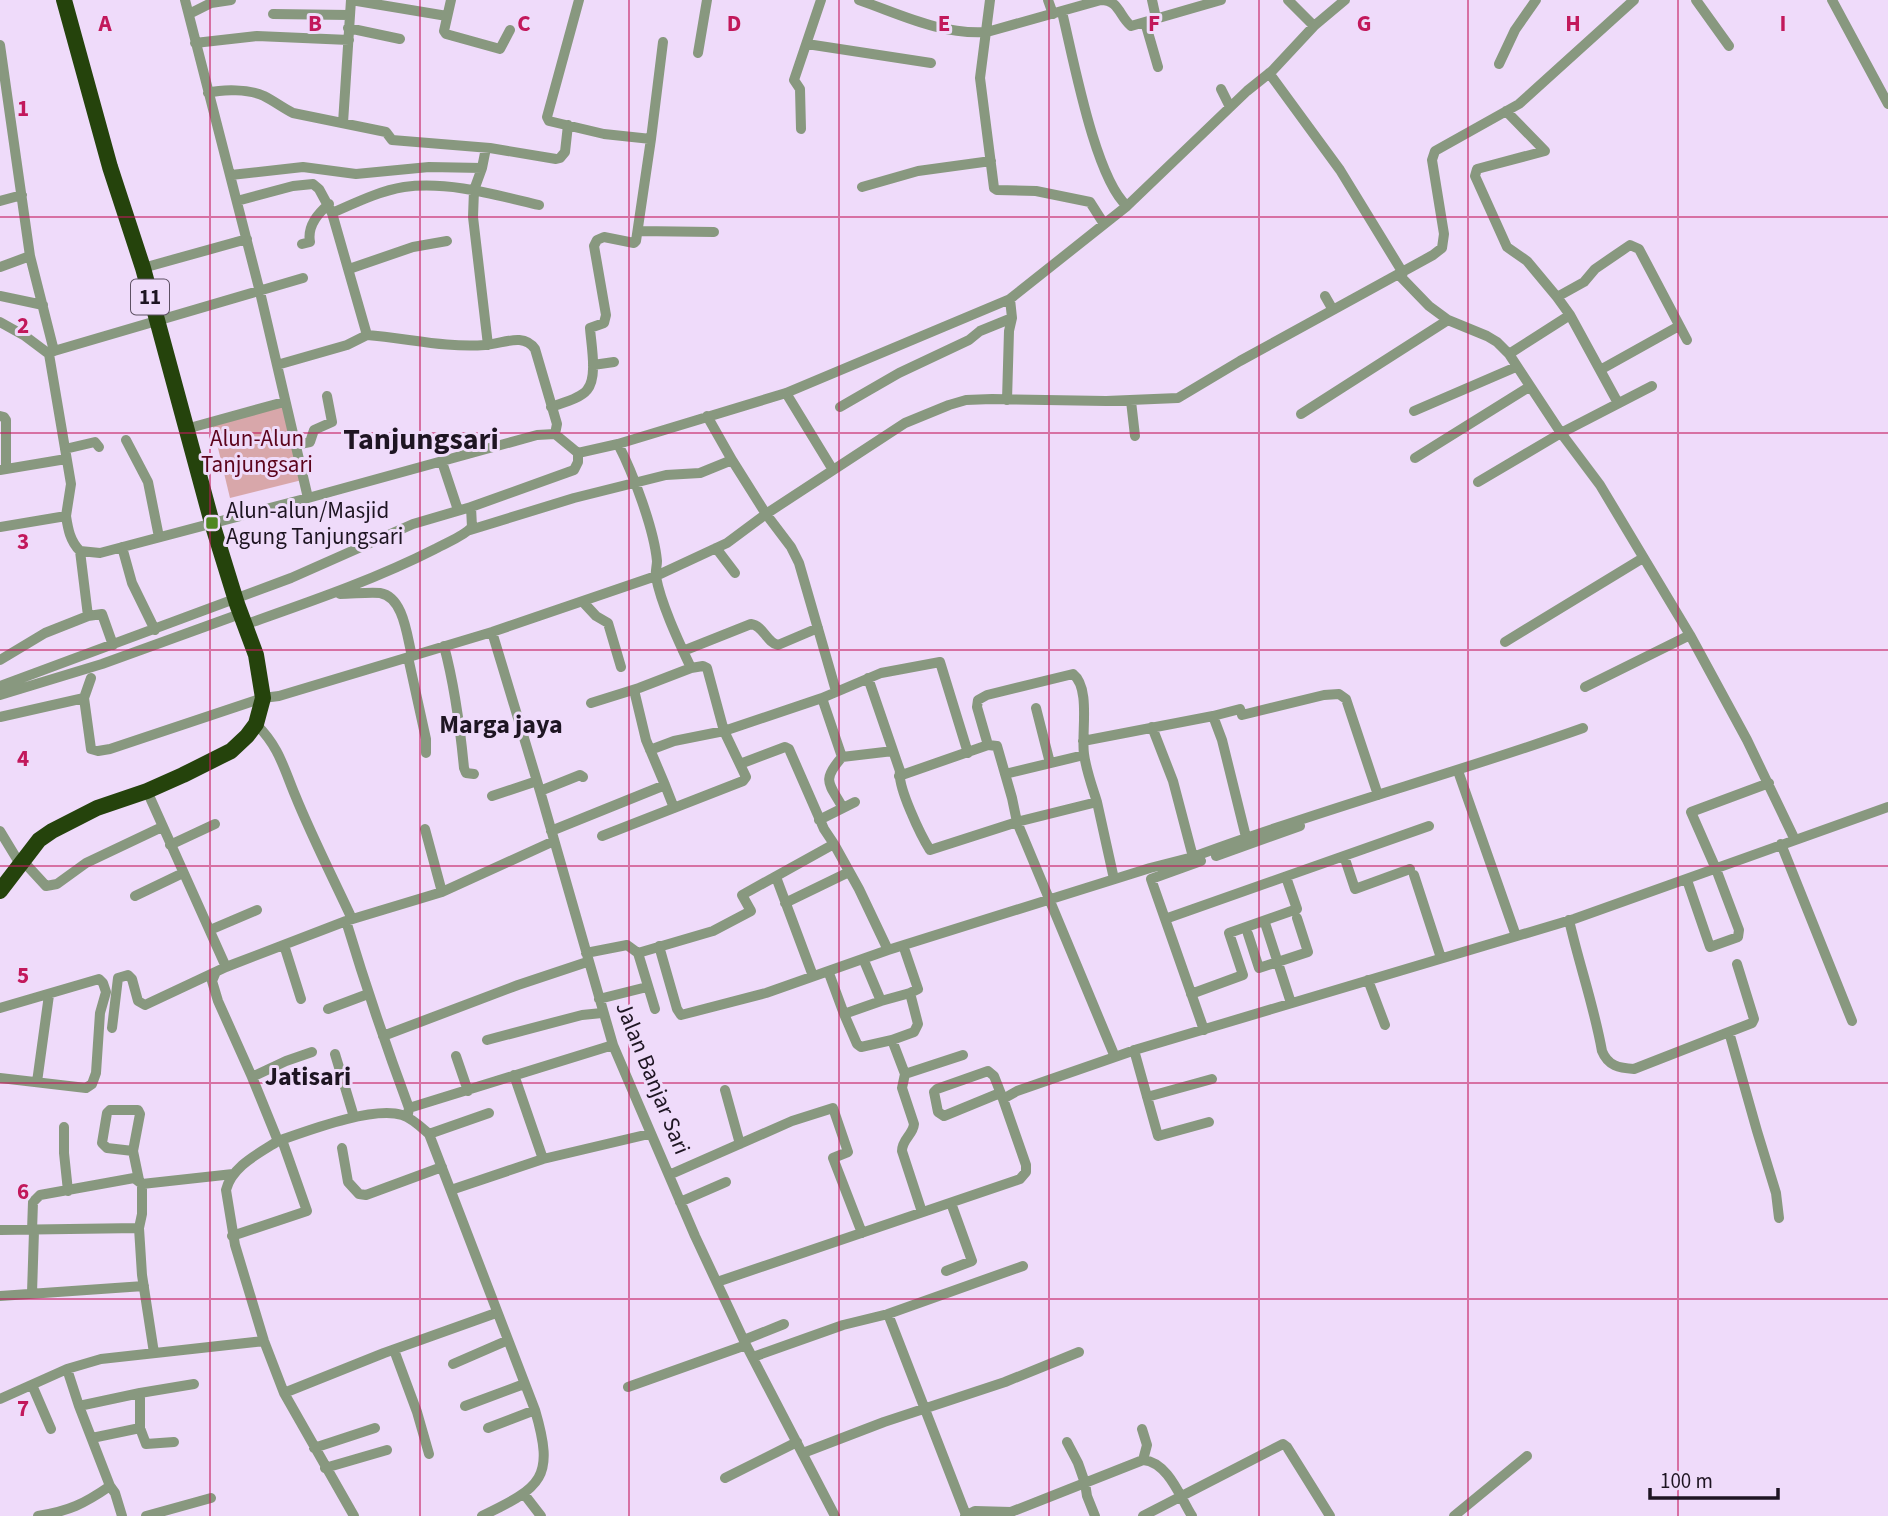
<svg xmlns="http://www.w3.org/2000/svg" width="1888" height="1516" font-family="'Source Sans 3',sans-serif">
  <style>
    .green { fill: #d8a7aa }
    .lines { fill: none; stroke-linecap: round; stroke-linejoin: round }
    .minor { stroke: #88987f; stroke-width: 10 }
    .highway { stroke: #25430c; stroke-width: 16 }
    .grid { fill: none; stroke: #c2185b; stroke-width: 2; stroke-opacity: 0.55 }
    .poi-dot { fill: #508721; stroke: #efdbfa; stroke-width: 2.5 }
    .labels { text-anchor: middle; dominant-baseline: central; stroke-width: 6; stroke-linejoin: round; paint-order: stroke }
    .shield { fill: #efdbfa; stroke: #5d5063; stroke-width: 2 }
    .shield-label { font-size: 21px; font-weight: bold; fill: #1e1522 }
    .park-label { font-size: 23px; fill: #5c041c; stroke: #efdbfa }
    .poi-label { font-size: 23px; fill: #1e1522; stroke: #efdbfa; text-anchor: start }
    .street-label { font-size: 23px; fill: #1e1522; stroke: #efdbfa }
    .quarter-label { font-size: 26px; font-weight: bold; fill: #1e1522; stroke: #efdbfa }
    .district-label { font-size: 30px; font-weight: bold; fill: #1e1522; stroke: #efdbfa }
    .grid-label { font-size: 23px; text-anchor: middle; font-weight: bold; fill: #c2185b; stroke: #efdbfa; stroke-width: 6; stroke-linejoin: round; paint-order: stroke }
  </style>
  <rect width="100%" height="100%" fill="#efdbfa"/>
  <path class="green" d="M283,405L302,480L230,498L212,423Z"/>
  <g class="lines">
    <path class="minor" d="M351,0L447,16
      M451,0L444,31L446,34L500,49L510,30
      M859,0C902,15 941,35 987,32L1101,0C1119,0 1119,16 1131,26L1221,0
      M990,0L980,78L994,188L997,190L1036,191L1090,202L1104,224
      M1048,0L1053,14
      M1152,0L1156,18
      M1288,0L1314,26
      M1696,0L1729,46
      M1832,0L1888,104
      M1062,12C1073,57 1095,178 1127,206
      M189,14L211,3L231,0
      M273,14L349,15
      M1145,22L1158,67
      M348,28L400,39
      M195,43L257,36L349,40
      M807,44L931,63
      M0,45L30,256L54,351L49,354L71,484L66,516
      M698,53L707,0
      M1499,64L1515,30L1536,0
      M1269,73L1340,170L1403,273
      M1221,89L1230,107
      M208,93C223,89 249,89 264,96C274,101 283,108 293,113L386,132L392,140L490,148L556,159L560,158L565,152L568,125
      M1506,111L1545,151L1477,169L1475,176L1507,247L1527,261L1557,297L1570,315L1618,403
      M343,123L351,0
      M801,129L800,89L794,80L821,0
      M651,139L663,42
      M486,148L482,168L474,190L473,217L488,345
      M231,175L303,167L356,174L429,167L482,168
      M862,187L918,171L991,161
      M0,201L22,195
      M237,201L293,186L313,184L319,189L332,213C355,203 379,191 404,187C449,181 496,195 539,205
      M638,231L714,232
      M302,244L310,242C307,226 317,214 329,204
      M0,267L30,256
      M143,268L247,239
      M349,269L413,247L447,241
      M1399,275L1429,306L1448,320L1487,336L1497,342L1509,354L1561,433L1600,485L1690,635L1747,740L1795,840
      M0,296L43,305
      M1325,296L1333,310
      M1557,297L1584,282L1595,269L1630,245L1639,249L1687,340
      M0,322L25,336L49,354
      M367,335C407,338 445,348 485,345C503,344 523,332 535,349L557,424L555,434
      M54,351L303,278
      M1509,354L1570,315
      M277,365L347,345L367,335L332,213
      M593,365L614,362
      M1600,370L1679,326
      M786,393L833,470
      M1007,400L1009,331L1012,318L1010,299
      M1131,401L1135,436
      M551,407C561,403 580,399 587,390C598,378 591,344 590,328L604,323L606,315L594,246L597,240L604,237L634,243L636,241L651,139L604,134L549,121L547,117L579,0
      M840,407L899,373L969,340L980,331L1012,318
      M1414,411L1516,367
      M1301,414L1448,320
      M0,416L4,417L6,420V469
      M186,429L284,402
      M126,440L148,482L159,537
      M618,444C633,473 654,529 657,561C657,566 655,572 656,577C661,604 679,642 691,668L703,666L707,668L724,731L822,698L881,673L940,662L968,753
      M295,445L310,442L314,430L332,422L327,396
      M65,449L95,442L99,447
      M1415,458L1529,387
      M732,460L766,514L791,547L799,563L836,691
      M442,462L458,510
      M0,470L66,459
      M1478,482L1561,433L1652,386
      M308,498L537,435L555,434L578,453L618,444L786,393L1010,299L1127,206L1247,91L1272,71L1314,26L1345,0
      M0,527L66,516C68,529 70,541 80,551L100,553L308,498L260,292L185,0
      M470,530L574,498L666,475L700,473L732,460L707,416
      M122,547L132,583L155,630
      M716,548L735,573
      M80,551L88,616L102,614L113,645
      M340,594C353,594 367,592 380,593C404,597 407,637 412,656
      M583,602L596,616L608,623L621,667
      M244,625C309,602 374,580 435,549C447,542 463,537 472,527L471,507L574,470L578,462V453
      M492,632L540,791L613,1045L695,1236L746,1345L835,1516
      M1505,642L1643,558
      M444,646C455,687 460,726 464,768L466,773L474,774
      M683,651L751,624C764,626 766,642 778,645L818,628
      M408,657L426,739V753
      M0,660L45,633L88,616
      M868,678L900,771C897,786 921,836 930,850L1017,822L1097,802C1092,786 1086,770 1084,754C1081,733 1091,688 1073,674L987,695L978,700L977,707L988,745
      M0,686L291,578L413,524L471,507
      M1585,687L1690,635
      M0,695L102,664L240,614
      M84,698L91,678
      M822,698L842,757L893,751
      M591,703L639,688L691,668
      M1036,708L1050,763
      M1213,716L1240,709L1242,715L1324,695L1339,694L1346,699L1378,795
      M0,717L84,698L91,749L98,751L110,749L263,698L279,696L492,632L656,576L727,543L766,514L905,423L949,405L966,400L992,399L1106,401L1178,398L1240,361L1433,255L1442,248L1444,234L1432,160L1435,151L1519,104L1634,0
      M256,724C279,747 283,766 295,795C312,837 333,878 352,919
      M1083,741L1213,716L1222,740L1246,837
      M842,757C821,781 829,783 843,808
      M740,764L785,747L789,749L824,829L834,844
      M1458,771L1516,936
      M1005,774L1084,755
      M899,776L988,745L997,746L1012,798L1017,822L1115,1057
      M665,785L674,808
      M147,791L226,967
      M540,791L580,775L583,777
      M492,796L537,781
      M1097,802L1114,879
      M819,820L855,802
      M425,829L442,892
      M0,831L20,864
      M551,831L665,785L646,740L634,690
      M602,836L743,781L746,777L724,731L674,741L650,750
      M1781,844L1852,1021
      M170,845L215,824
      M1216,856L1300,826
      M1344,856L1355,889L1410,869
      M1193,857C1321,809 1454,774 1583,728
      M23,861L46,886L57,884L86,863L162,827
      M1201,861L1151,879L1204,1030
      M1414,875L1441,958
      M776,877L813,976
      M1687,880L1710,947L1738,937L1739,930L1716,869L1691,812L1769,783
      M135,896L183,873
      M785,903L849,872
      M1165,919L1429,826
      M1569,920C1579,964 1594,1006 1602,1051C1608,1066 1619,1068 1634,1069L1752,1023L1754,1019L1737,964
      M346,921C365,984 386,1046 409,1108L408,1114
      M1266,926L1291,1003
      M210,930L257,910
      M1248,934L1259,968L1308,952L1297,918
      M284,945L301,999
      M904,948L918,989L910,993
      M888,950L1150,868L1193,857L1173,781L1152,727
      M586,953L627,945L638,953L655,1009
      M638,953L713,931L751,911L742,895L834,844L859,889L888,950L766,993L681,1015L677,1009L659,946
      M865,963L881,1001L844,1014L857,1044L861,1047L892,1040
      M215,974L212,981L218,1001L252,1077L278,1141C258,1154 232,1166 226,1190L235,1245L264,1341L284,1393L354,1516
      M830,976L844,1014
      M1368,980L1385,1025
      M1191,994L1243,975L1229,933L1297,909L1286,877
      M599,999L647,987
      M881,1001L910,993L918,1024L914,1032L892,1040L905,1074L902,1088L914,1124C913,1135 902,1139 902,1151L922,1212
      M0,1008L99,979L103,983L106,992L100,1013L96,1073L92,1084L86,1088L0,1078
      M328,1009L368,994
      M112,1028L118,978L128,975L132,979L138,1001L145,1005L226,967L346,921L442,892L554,841
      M1729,1032L1757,1131L1776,1193L1779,1218
      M383,1036L518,985L587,962
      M487,1040L582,1015L602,1013
      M1134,1050L1158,1136L1209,1122
      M335,1054L354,1117
      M456,1056L468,1091
      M905,1074L963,1055
      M514,1075L543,1159
      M252,1077L286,1061L312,1052
      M37,1082L49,995
      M725,1090L740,1144
      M1000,1093L944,1116L938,1112L934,1092L937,1089L988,1071L994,1076L1003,1099
      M1147,1097L1212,1079
      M409,1108L613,1045
      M64,1127V1153L68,1191
      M429,1134L489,1113
      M278,1141C307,1131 372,1106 402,1115C412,1118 421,1127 429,1134L535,1410C555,1478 542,1487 482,1516
      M342,1148L348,1182L359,1194L366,1195L442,1167
      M133,1151L107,1148L102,1143L107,1113L110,1110H138L140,1114L133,1151L139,1180
      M669,1175L792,1121L833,1108L848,1152L833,1158L862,1233
      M142,1184L233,1174
      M451,1190L543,1159L649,1134
      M680,1202L726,1182
      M0,1230L139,1228L142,1275L154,1353
      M32,1231L33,1202L40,1195L134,1178L142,1184V1214L139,1228
      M232,1236L307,1211L282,1140
      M946,1271L972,1261L951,1203
      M717,1282L1020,1179L1026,1172V1165L1003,1099L1017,1091L1138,1049L1574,919L1888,807
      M32,1293L34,1231
      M0,1296L144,1286
      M888,1314L966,1515
      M744,1340L784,1324
      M394,1350L417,1412L429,1454
      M753,1357L843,1325L888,1314L1023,1266
      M453,1364L506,1341
      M32,1385L51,1429
      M628,1387L746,1345
      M284,1393L384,1353L496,1313
      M0,1399L67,1369L101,1359L264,1341
      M79,1406L140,1393
      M465,1406L524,1384
      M140,1428L146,1444L174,1442
      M488,1428L535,1410
      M1142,1429L1147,1445L1143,1460
      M92,1438L140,1428V1393L194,1384
      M1067,1442L1078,1463L1085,1483L1087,1496L1095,1516
      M314,1448L375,1428
      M803,1453L884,1422L1005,1382L1079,1352
      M325,1468L387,1450
      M725,1478L797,1442
      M110,1486L115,1493L122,1516
      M524,1494L541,1516
      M38,1516C69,1511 84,1504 110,1486L79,1406L67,1369
      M146,1516L211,1498
      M965,1516L975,1511L1011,1512L1143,1460C1168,1462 1180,1497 1192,1516
      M1143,1516L1283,1444L1287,1447L1330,1516
      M1454,1516L1527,1456"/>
    <path class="highway" d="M0,891L39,840L52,831L97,808L147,791L183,775L231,751L247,736L256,724L263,698L256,655L237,604L212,523L143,268L110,167L64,0"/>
  </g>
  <path class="grid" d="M210,0V1516M420,0V1516M629,0V1516M839,0V1516M1049,0V1516M1259,0V1516M1468,0V1516M1678,0V1516M0,217H1888M0,433H1888M0,650H1888M0,866H1888M0,1083H1888M0,1299H1888"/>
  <rect class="poi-dot" x="205" y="516" width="14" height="14" rx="3.5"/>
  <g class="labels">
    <rect class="shield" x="131" y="279.5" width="38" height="35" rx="5"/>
    <g class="shield-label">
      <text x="150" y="297">11</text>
    </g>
    <g class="park-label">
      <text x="257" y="438">Alun-Alun<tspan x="257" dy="26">Tanjungsari</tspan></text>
    </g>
    <g class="poi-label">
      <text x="226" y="510">Alun-alun/Masjid<tspan x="226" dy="26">Agung Tanjungsari</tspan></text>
    </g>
    <g class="street-label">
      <text transform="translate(653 1078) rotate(68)">Jalan Banjar Sari</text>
    </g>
    <g class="quarter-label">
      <text x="501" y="724">Marga jaya</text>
      <text x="308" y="1076">Jatisari</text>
    </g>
    <g class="district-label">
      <text x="421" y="439">Tanjungsari</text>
    </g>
  </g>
  <g class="grid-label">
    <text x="105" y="31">A</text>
    <text x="315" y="31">B</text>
    <text x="524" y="31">C</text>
    <text x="734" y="31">D</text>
    <text x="944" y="31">E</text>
    <text x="1154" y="31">F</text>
    <text x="1364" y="31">G</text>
    <text x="1573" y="31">H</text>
    <text x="1783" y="31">I</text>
    <text x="23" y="116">1</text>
    <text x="23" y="333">2</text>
    <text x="23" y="549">3</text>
    <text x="23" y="766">4</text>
    <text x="23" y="983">5</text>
    <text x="23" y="1199">6</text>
    <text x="23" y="1416">7</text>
  </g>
  <path d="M1650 1488v10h128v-10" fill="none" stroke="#1e1522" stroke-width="3.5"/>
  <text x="1660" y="1488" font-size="21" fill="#1e1522" stroke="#efdbfa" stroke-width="5" paint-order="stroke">100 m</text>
</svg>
